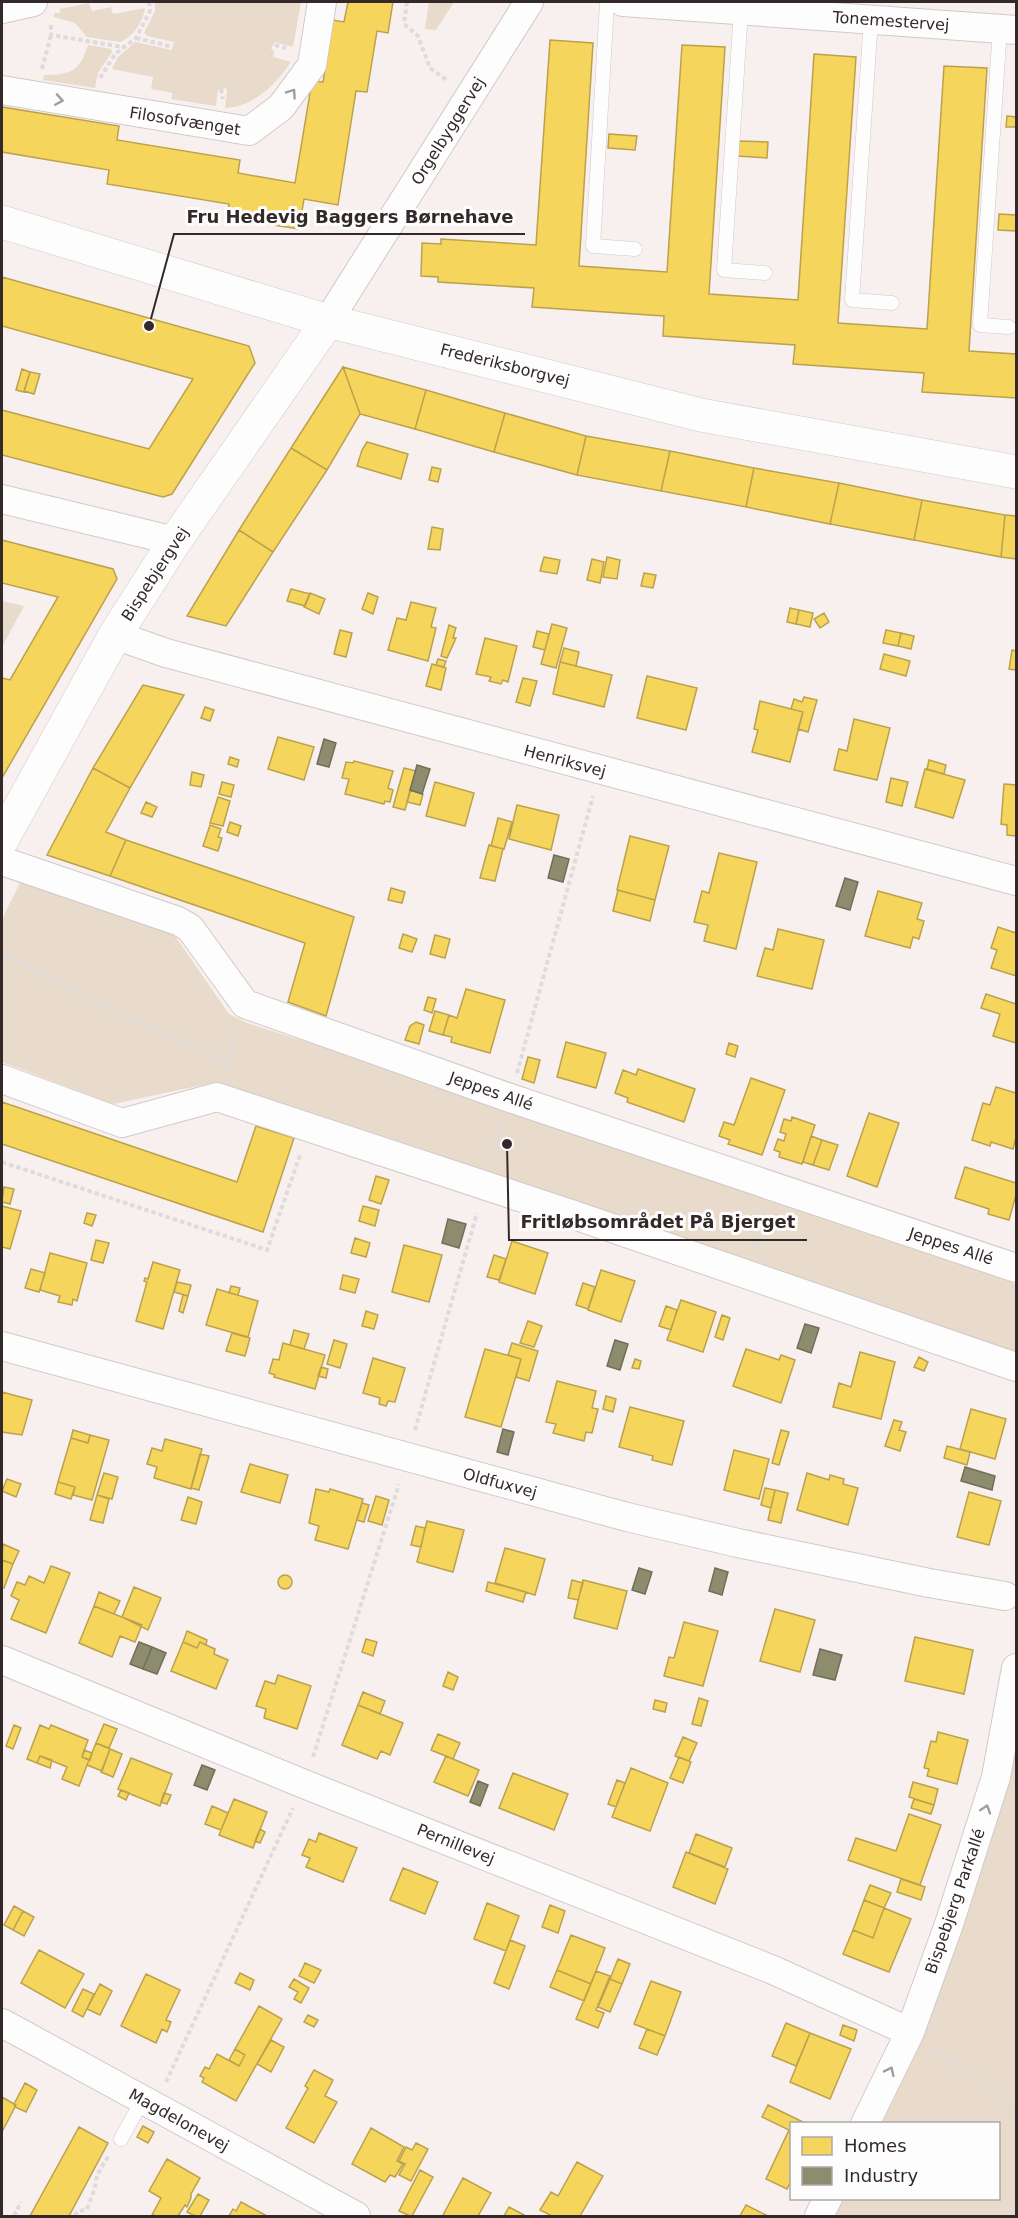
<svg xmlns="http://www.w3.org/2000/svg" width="1018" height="2218" font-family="'DejaVu Sans',sans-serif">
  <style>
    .green { fill: #e8dbcb }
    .homes { fill: #f6d55c; stroke: #bca14d; stroke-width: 1.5 }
    .industry { fill: #8c8c6e; stroke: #726e59; stroke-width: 1.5 }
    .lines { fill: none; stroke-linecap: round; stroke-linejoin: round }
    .service-casing { stroke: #d2c9c8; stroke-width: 15 }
    .minor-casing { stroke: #d2c9c8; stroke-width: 30 }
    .tertiary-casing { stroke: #d2c9c8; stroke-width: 34 }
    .path { stroke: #dedbdb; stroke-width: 4; stroke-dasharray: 4.5 3; stroke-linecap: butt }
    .service { stroke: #fefdfd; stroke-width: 14 }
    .minor { stroke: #fefdfd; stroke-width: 28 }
    .tertiary { stroke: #fefdfd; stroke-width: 33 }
    .oneway { stroke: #a39e9e }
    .labels { text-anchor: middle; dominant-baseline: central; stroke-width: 6; stroke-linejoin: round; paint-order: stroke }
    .street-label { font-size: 16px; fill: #342929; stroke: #fdfdfd }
    .leader { fill: none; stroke: #342929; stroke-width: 2 }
    .callout-dot { fill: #342929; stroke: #fdfdfd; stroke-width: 2 }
    .callout-label { font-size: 18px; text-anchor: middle; font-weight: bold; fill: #342929; stroke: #fdfdfd; stroke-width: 6; stroke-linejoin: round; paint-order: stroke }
  </style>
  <rect width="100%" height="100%" fill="#f8f0ef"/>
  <path class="green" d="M155,2H301L293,47L275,42L271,49L274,51L273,57L291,62C276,84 254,107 225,108L227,91L226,88L218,90L216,106L171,99L173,93L151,89L153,77L112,69L118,57L135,42L172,50L174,42L147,36L144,33L155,11Z
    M429,2H454L436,30L425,29Z
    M89,3L92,11L111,7L113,14L145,8C143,22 133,37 120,42L87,37L75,23L54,17V13H60V9Z
    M88,45L111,49L112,52L98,73L95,88L43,80L44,75C71,75 80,71 88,45Z
    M2,601L24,606L2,647Z
    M20,883L173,933L229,1014L247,1023L517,1108L1016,1284V1356L498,1180L217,1082L113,1104L2,1062V919Z
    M1016,1747V2216H832L841,2199L998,2198V2124L878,2123L970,1904Z"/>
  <path class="homes" d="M348,2H393L388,33L377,31L367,92L356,91L338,205L304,199L299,229L227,218L229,204L107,184L109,170L2,152V107L119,126L117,140L240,160L238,173L295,183L312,81L323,82L333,20L344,22Z
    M550,40L593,43L579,266L667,272L682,45L725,47L709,294L798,300L814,54L856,57L838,323L927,329L944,66L987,68L969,351L1016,354V398L922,392L924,373L793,364L795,345L663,336L664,316L532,307L534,288L438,282V277L421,276L422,243L441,244V239L536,245Z
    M1007,116L1016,117V127H1006Z
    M609,134L637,136L635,150L608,148Z
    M739,141L768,142L767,158L738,156Z
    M999,214L1016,215V231L998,230Z
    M2,277L249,346L255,363L172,494L163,497L2,455V410L149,449L193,379L2,326Z
    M343,367L360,414L327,470L291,448Z
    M343,367L426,390L415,429L360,414Z
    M22,369L30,372L24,392L16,390Z
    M30,372L40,374L34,394L24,391Z
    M426,390L505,413L494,452L415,429Z
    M505,413L586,436L577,475L494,452Z
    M586,436L670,451L661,491L577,475Z
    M367,442L408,454L401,479L357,466L362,450Z
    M291,448L327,470L273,552L239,530Z
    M670,451L754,468L746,507L661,491Z
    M432,467L441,469L438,482L429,480Z
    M754,468L839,483L830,524L746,507Z
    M839,483L922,500L914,540L830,524Z
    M922,500L1005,515L1001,557L914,540Z
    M1005,515L1016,516V559L1001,557Z
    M432,527L443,529L440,550L428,549Z
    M239,530L273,552L226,626L187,616Z
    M2,540L113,569L117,579L2,778V678L10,680L58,597L2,583Z
    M544,557L560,560L557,574L540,571Z
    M607,557L620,560L617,579L603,577Z
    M592,559L604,562L600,583L587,580Z
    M644,573L656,575L653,588L641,586Z
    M291,589L310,594L305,606L287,601Z
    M310,593L325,599L319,614L304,607Z
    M368,593L378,597L373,614L362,609Z
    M411,602L436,608L431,627L436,628L428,661L388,650L397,618L406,620Z
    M790,608L799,610L796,624L787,622Z
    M799,610L813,613L810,627L796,624Z
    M824,613L829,622L820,628L814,619Z
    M552,624L567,628L556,668L541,664Z
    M449,625L456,628L453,638H456L447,658L441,656Z
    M340,630L352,633L346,657L334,654Z
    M886,630L901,633L898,646L883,643Z
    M537,631L549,634L545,650L533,647Z
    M901,633L914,636L911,649L898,646Z
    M485,638L517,646L508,682L503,680L501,684L489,681L491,677L476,674Z
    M564,648L579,652L576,666L560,662Z
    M1012,650L1016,651V670L1009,669Z
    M884,654L910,661L906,676L880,669Z
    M438,659L446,661L444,667L436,665Z
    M560,662L612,675L604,707L553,694Z
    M432,664L446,668L441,690L426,686Z
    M647,676L697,688L686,730L637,718Z
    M523,678L537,681L530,706L516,702Z
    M143,685L184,695L130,788L93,768Z
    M804,697L817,700L808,732L798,729L803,712L791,709L794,699L802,702Z
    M760,701L803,712L790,762L752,752L758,730L754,729Z
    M205,707L214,710L210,721L201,718Z
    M854,719L890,728L877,780L834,770L839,749L847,751Z
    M278,737L314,747L304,780L268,769Z
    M230,757L239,760L237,767L228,764Z
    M929,760L946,765L944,774L927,769Z
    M354,761L393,771L388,788L393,790L390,802L385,801L384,804L345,794L349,779L342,778L346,762L353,763Z
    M93,768L130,788L106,832L126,840L110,876L47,855Z
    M404,768L416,771L405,810L393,807Z
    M925,769L965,780L953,818L915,807Z
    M192,772L204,775L201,787L190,785Z
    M891,778L908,782L902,806L886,802Z
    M222,782L234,785L231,797L219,794Z
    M435,782L474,793L465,826L426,816Z
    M1004,784L1016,785V836L1007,835V825L1001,824Z
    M410,790L423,794L420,805L407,802Z
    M218,797L230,801L223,826L210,823Z
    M146,802L157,807L152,817L141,813Z
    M517,805L559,815L551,850L509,839Z
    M498,818L512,822L504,849L491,846Z
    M230,822L241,826L238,836L227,832Z
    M210,825L221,829L218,837L222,838L218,851L203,846Z
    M630,836L669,846L655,900L617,890Z
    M126,840L354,917L326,1016L288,1002L305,943L110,876Z
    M489,845L503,849L495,881L480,878Z
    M719,853L757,862L736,949L704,941L708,925L694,922L702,891L709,893Z
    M391,888L405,892L402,903L388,900Z
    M618,890L655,900L650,921L613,911Z
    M878,891L922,903L917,919L924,921L919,939L913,937L910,948L865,936Z
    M998,927L1016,933V976L991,968L997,950L991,948Z
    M778,929L824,940L812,989L757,976L765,948L773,950Z
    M403,934L417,939L412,952L399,948Z
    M435,935L450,939L445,958L430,954Z
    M466,989L505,1000L490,1053L451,1042L452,1037L443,1035L449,1015L457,1018Z
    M986,994L1016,1004V1043L993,1036L1000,1014L981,1008Z
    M428,997L436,999L432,1013L424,1010Z
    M435,1011L449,1015L443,1035L429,1031Z
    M416,1022L424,1025L419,1044L405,1040L410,1026Z
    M566,1042L606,1053L596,1088L557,1077Z
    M729,1043L738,1046L735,1057L726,1054Z
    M528,1057L540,1060L534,1083L522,1079Z
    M638,1069L695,1089L684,1122L627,1102L628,1098L615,1093L623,1070L636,1075Z
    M751,1078L785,1090L762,1155L728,1144L730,1140L719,1136L724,1122L734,1125Z
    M996,1087L1016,1093V1137L1013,1149L991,1142L990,1146L972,1140L983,1103L990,1105Z
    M2,1102L237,1182L256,1126L294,1138L263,1232L2,1144Z
    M869,1113L899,1123L877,1187L847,1176Z
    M792,1117L815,1125L802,1164L779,1157L780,1152L774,1150L778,1139L784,1141L786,1134L780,1132L784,1119L791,1121Z
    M811,1136L822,1140L813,1165L803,1162Z
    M822,1140L838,1145L829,1170L813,1165Z
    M965,1167L1016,1183V1195L1009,1220L988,1214L989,1209L955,1198Z
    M376,1176L389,1180L381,1204L369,1200Z
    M4,1187L14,1189L10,1204L2,1202Z
    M2,1206L21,1211L10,1249L2,1247Z
    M363,1206L379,1210L375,1226L359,1221Z
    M87,1213L96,1215L92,1226L84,1223Z
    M355,1238L370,1243L366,1257L351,1253Z
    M96,1240L109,1243L103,1263L91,1260Z
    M512,1241L548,1253L535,1294L499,1282Z
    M404,1245L442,1255L429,1302L392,1292Z
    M50,1253L87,1263L77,1301L73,1299L72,1305L58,1302L60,1296L40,1290Z
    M494,1255L506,1259L499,1280L487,1277Z
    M153,1262L180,1270L163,1329L136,1321L147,1282L144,1281L145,1278L148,1279Z
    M31,1269L45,1273L39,1292L25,1288Z
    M601,1270L635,1281L621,1322L588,1310Z
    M343,1275L359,1279L355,1293L340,1289Z
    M177,1282L191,1285L188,1296L174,1292Z
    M583,1283L595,1287L588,1309L576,1305Z
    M231,1286L240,1288L238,1295L229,1293Z
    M217,1289L258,1301L248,1337L206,1325Z
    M183,1295L188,1296L183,1313L179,1311Z
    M681,1300L716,1312L703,1352L667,1340Z
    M666,1306L677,1310L671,1330L659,1326Z
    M366,1311L378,1315L374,1329L362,1326Z
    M722,1315L730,1318L723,1340L715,1337Z
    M528,1321L542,1326L534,1347L520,1343Z
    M294,1330L309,1334L304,1349L290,1345Z
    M232,1333L250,1338L245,1356L226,1351Z
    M334,1340L347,1344L340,1368L327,1364Z
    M283,1343L325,1355L315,1389L274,1377L275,1375L269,1373L273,1359L279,1360Z
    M512,1343L538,1351L529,1381L516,1377L521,1359L508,1355Z
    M485,1349L521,1359L501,1427L465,1417Z
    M746,1349L779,1360L781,1355L795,1360L781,1403L733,1386Z
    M860,1352L895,1362L881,1419L833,1407L839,1383L851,1387Z
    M919,1357L928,1362L924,1371L914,1367Z
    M373,1358L405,1368L395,1402L388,1401L386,1406L379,1404L380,1398L363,1393Z
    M635,1359L641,1361L639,1369L632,1368Z
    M321,1367L328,1369L326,1378L318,1376Z
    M557,1381L596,1391L592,1408L598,1409L592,1433L586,1432L584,1441L553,1433L556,1424L546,1422Z
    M2,1392L32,1400L22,1435L2,1432Z
    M606,1396L616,1399L613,1412L603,1409Z
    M630,1407L684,1421L672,1465L652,1460L653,1456L619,1447Z
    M971,1409L1006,1419L995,1459L960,1449Z
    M894,1420L902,1422L899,1430L906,1432L900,1451L885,1446Z
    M73,1430L90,1435L88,1443L71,1438Z
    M781,1430L789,1432L779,1465L772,1463Z
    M90,1435L109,1440L92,1500L73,1495L75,1487L58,1482L71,1438L88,1443Z
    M165,1439L202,1449L191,1489L154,1478L157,1467L147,1464L152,1448L162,1451Z
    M947,1446L970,1452L967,1465L944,1458Z
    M734,1450L769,1459L759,1499L724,1490Z
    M200,1454L209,1456L199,1490L191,1488Z
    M250,1464L288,1475L280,1503L241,1492Z
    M104,1473L118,1477L112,1499L97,1495Z
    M807,1473L829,1480L830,1475L844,1479L843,1484L858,1488L848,1525L797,1510Z
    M7,1479L21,1484L16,1497L2,1491Z
    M58,1482L75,1487L71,1499L55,1494Z
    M765,1488L775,1490L771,1508L761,1505Z
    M316,1489L329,1492L330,1489L363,1499L348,1549L315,1540L319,1526L309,1523Z
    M775,1490L788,1493L781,1523L768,1520Z
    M969,1492L1001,1501L989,1545L957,1537Z
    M97,1495L109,1499L103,1523L90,1520Z
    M376,1496L389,1500L382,1525L368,1521Z
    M188,1497L202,1502L196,1524L181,1520Z
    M362,1503L369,1505L364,1522L357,1520Z
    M427,1521L464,1530L453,1572L417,1562Z
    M416,1526L425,1528L421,1547L411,1545Z
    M3,1544L19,1551L13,1564L2,1560Z
    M505,1548L545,1559L535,1595L495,1583Z
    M2,1560L13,1564L4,1588L2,1587Z
    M51,1566L70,1573L46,1633L11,1619L19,1600L11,1596L17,1582L25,1585L29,1576L44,1583Z
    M278 1582a7 7 0 1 1 14 0a7 7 0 1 1-14 0Z
    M572,1580L583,1583L578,1600L568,1598Z
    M583,1580L627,1591L617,1629L574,1618Z
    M488,1582L526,1592L523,1602L486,1591Z
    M134,1587L161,1598L148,1630L122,1617Z
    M99,1592L120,1601L114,1614L94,1606Z
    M94,1606L142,1625L135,1642L120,1636L112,1657L79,1643Z
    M775,1609L815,1620L800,1672L760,1661Z
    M684,1622L718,1631L703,1686L664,1676L669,1657L674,1658Z
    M187,1631L207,1640L206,1645L200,1642L197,1648L183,1642Z
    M915,1637L973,1650L964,1694L905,1681Z
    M366,1639L377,1642L373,1656L362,1652Z
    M183,1642L197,1648L200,1642L206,1645L215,1649L214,1654L228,1660L216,1689L171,1671Z
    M448,1672L458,1677L453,1690L443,1686Z
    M278,1675L311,1686L297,1729L264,1718L266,1709L256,1706L265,1681L275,1684Z
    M363,1692L385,1701L380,1714L358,1705Z
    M699,1698L708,1701L701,1726L692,1724Z
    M655,1700L667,1703L665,1712L653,1709Z
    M358,1705L403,1723L390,1755L381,1751L377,1759L342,1745Z
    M104,1724L117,1729L109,1748L96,1743Z
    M14,1725L21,1728L13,1749L6,1746Z
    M40,1725L49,1729L51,1725L88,1740L82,1757L89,1760L79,1786L62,1779L67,1767L40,1756L37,1763L27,1759Z
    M938,1732L968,1740L957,1784L927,1776L929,1769L924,1768L931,1741L936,1742Z
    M438,1734L460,1743L453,1759L431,1750Z
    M683,1737L697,1743L689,1761L675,1756Z
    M96,1743L110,1749L102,1771L87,1765Z
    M110,1749L122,1754L113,1777L101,1772Z
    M84,1750L92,1753L90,1760L82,1757Z
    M40,1756L52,1760L50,1768L37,1763Z
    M446,1756L479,1770L468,1796L434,1782Z
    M679,1757L691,1762L683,1783L670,1778Z
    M131,1758L172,1774L160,1806L118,1789Z
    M631,1768L668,1783L650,1831L612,1817Z
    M513,1773L568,1794L554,1830L499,1808Z
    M617,1780L625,1783L616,1807L608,1804Z
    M913,1782L938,1789L934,1805L909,1797Z
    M121,1790L129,1793L126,1800L118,1796Z
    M164,1793L171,1795L167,1804L161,1802Z
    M234,1799L267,1812L253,1848L219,1835Z
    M914,1799L934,1805L931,1814L911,1808Z
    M212,1806L228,1813L221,1830L205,1824Z
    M909,1814L941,1825L920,1885L848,1860L856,1838L896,1851Z
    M260,1829L265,1832L260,1843L255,1841Z
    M319,1833L357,1848L343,1882L306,1867L310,1858L302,1855L309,1839L316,1842Z
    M696,1834L732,1848L725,1867L689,1853Z
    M686,1852L728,1869L715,1904L673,1887Z
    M403,1868L438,1882L425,1914L390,1900Z
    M901,1879L925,1887L921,1900L897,1892Z
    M870,1885L891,1893L884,1908L864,1900Z
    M864,1900L884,1908L873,1938L853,1930Z
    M487,1903L519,1916L506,1951L474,1939Z
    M550,1905L565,1911L558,1933L542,1927Z
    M14,1906L23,1911L13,1930L4,1925Z
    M884,1908L911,1919L889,1972L843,1954L853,1930L873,1938Z
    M23,1911L34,1917L24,1936L13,1930Z
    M571,1935L605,1948L591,1984L557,1970Z
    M510,1940L525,1946L509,1989L494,1983Z
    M39,1950L84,1974L65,2008L21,1983Z
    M618,1959L630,1964L622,1984L610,1979Z
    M305,1963L321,1970L314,1983L299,1976Z
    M557,1970L591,1984L584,2001L550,1987Z
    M596,1971L610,1976L596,2010L604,2013L598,2028L576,2019Z
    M240,1973L254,1980L250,1990L235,1983Z
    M146,1974L180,1990L166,2020L171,2022L167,2032L162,2029L156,2043L121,2026Z
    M294,1979L309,1988L301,2003L294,1999L298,1992L289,1987Z
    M610,1979L622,1984L610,2012L598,2007Z
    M651,1981L681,1992L665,2036L634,2024Z
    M100,1984L112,1991L100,2015L87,2009Z
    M83,1989L94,1994L83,2017L72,2011Z
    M259,2006L282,2019L236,2101L202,2082L204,2078L200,2076L205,2067L209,2069L217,2054L239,2066L245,2055L235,2049Z
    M308,2015L318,2020L314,2027L304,2022Z
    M786,2023L810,2033L796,2066L772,2056Z
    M843,2025L857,2030L854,2041L840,2035Z
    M647,2029L665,2036L657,2055L639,2048Z
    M810,2033L851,2049L830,2099L790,2082Z
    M271,2040L284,2047L271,2072L257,2064Z
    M235,2049L245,2055L239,2066L229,2060Z
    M314,2070L333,2080L325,2096L337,2102L314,2143L286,2128L308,2088L305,2086Z
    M25,2083L37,2090L26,2112L15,2107L14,2104Z
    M2,2097L16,2105L2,2132Z
    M768,2105L807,2124H792V2179L787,2189L766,2179L789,2130L762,2117Z
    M143,2126L154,2132L148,2143L137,2137Z
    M79,2127L108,2143L69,2216H30Z
    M371,2128L404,2147L397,2161L403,2164L395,2177L390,2175L385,2182L352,2164Z
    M416,2143L428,2149L411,2181L399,2175L405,2164L399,2161L406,2147L412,2150Z
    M167,2159L200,2178L191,2194V2198L187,2207L185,2205L178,2216H156L152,2215L161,2198L149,2191Z
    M577,2162L603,2176L580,2216H552L540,2210L551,2192L558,2196Z
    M420,2170L433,2177L412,2216H410L399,2211Z
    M463,2178L491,2193L478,2216H446L443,2215Z
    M198,2194L209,2200L200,2216H195L187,2212Z
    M241,2202L267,2216H229L233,2209L236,2211Z
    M746,2205L768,2216H740Z
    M509,2207L524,2215L523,2216H504Z"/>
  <path class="industry" d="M324,739L336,743L329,767L317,764Z
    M417,765L430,769L422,794L410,790Z
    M554,855L569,859L563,882L548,878Z
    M845,878L858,882L850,910L836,906Z
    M448,1219L466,1224L459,1248L442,1243Z
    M805,1324L819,1328L811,1353L797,1348Z
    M615,1340L628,1344L620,1370L607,1366Z
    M503,1429L514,1432L508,1455L497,1452Z
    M965,1467L995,1476L992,1490L961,1481Z
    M639,1568L652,1572L645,1594L632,1590Z
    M715,1568L728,1572L722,1595L709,1591Z
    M139,1642L152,1647L143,1669L130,1664Z
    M152,1647L166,1653L157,1674L143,1669Z
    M820,1649L842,1655L835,1680L813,1675Z
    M202,1765L215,1770L207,1790L194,1785Z
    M478,1781L488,1785L480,1806L470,1802Z"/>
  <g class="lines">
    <g class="service-casing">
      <path id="service" d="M607,2L593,246L635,249
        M741,10L724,270L765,273
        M871,19L852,300L892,303
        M1000,28L980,325L1009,327
        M121,2139L142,2101"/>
    </g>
    <g class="minor-casing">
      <path id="minor" d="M623,2L1016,30
        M2,9L33,2
        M2,90L249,131L281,107L312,65L322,2
        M328,321L529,2
        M2,499L175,541
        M115,635L166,653L1016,881
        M2,861L178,921L190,928L245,1004L510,1098L1016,1268
        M2,1079L122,1123L217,1097L571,1214L1016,1367
        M2,1346L627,1517L738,1543L929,1583L1005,1596
        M2,1660L304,1784L773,1970L910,2032
        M2,2023L356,2216
        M865,2124L910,2032L949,1924L996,1777L1016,1668
        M819,2216L828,2198"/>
    </g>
    <g class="tertiary-casing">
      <path id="tertiary" d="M2,222L328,321L701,415L1016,472
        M2,840L115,635L175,541L328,321"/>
    </g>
    <path class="path" d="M407,2L404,24L418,36L430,68L448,81
      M51,25V35L123,47
      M136,38L173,47
      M275,45L286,48
      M42,69L51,35
      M100,78L115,54L136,38L150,11L149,2
      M221,89L223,99
      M2,954L125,1016L227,1062
      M224,1072L237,1030
      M517,1073L593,796
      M492,1159L503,1123
      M2,1162L267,1250L300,1155
      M754,1246L764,1213
      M415,1430L477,1213
      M313,1757L399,1484
      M932,2048L985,2086L1016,2117
      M166,2082L293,1808
      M14,2216L21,2202
      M75,2216L77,2212L87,2209L95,2188L97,2175L109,2155"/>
    <use href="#service" class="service"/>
    <use href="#minor" class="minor"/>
    <use href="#tertiary" class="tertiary"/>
  </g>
  <defs><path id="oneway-chevron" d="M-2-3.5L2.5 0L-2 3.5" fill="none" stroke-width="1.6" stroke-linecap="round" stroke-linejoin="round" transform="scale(1.5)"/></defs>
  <g class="oneway">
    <use href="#oneway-chevron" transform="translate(292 93) rotate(-55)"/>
    <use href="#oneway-chevron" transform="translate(59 100) rotate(9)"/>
    <use href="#oneway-chevron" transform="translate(986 1809) rotate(-72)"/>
    <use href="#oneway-chevron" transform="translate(890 2071) rotate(-64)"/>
  </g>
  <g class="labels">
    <g class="street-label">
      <text transform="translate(891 21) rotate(4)">Tonemestervej</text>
      <text transform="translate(185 121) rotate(9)">Filosofvænget</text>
      <text transform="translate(448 131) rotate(-58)">Orgelbyggervej</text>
      <text transform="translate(505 365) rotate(14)">Frederiksborgvej</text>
      <text transform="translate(155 574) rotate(-57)">Bispebjergvej</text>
      <text transform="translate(565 761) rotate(15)">Henriksvej</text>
      <text transform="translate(491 1091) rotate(19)">Jeppes Allé</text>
      <text transform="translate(951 1246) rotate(18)">Jeppes Allé</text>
      <text transform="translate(500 1483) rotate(15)">Oldfuxvej</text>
      <text transform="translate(456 1844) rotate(22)">Pernillevej</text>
      <text transform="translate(955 1901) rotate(-71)">Bispebjerg Parkallé</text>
      <text transform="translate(179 2120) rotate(29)">Magdelonevej</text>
    </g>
  </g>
  <path class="leader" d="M149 326L174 234H525M507 1144L509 1240H807"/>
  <g class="callout-dot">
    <circle cx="149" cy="326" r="6"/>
    <circle cx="507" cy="1144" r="6"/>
  </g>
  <g class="callout-label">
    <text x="350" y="223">Fru Hedevig Baggers Børnehave</text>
    <text x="658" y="1228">Fritløbsområdet På Bjerget</text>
  </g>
  <rect width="1018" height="2218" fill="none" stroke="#342929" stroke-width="6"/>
  <rect x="790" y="2122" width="210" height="78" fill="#fdfdfd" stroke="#ada8a8" stroke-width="1.5"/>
  <rect x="802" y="2137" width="30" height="18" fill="#f6d55c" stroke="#ada8a8" stroke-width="1.5"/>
  <text x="844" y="2152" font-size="18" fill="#342929">Homes</text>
  <rect x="802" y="2167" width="30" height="18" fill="#8c8c6e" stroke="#ada8a8" stroke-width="1.5"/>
  <text x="844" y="2182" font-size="18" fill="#342929">Industry</text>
</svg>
